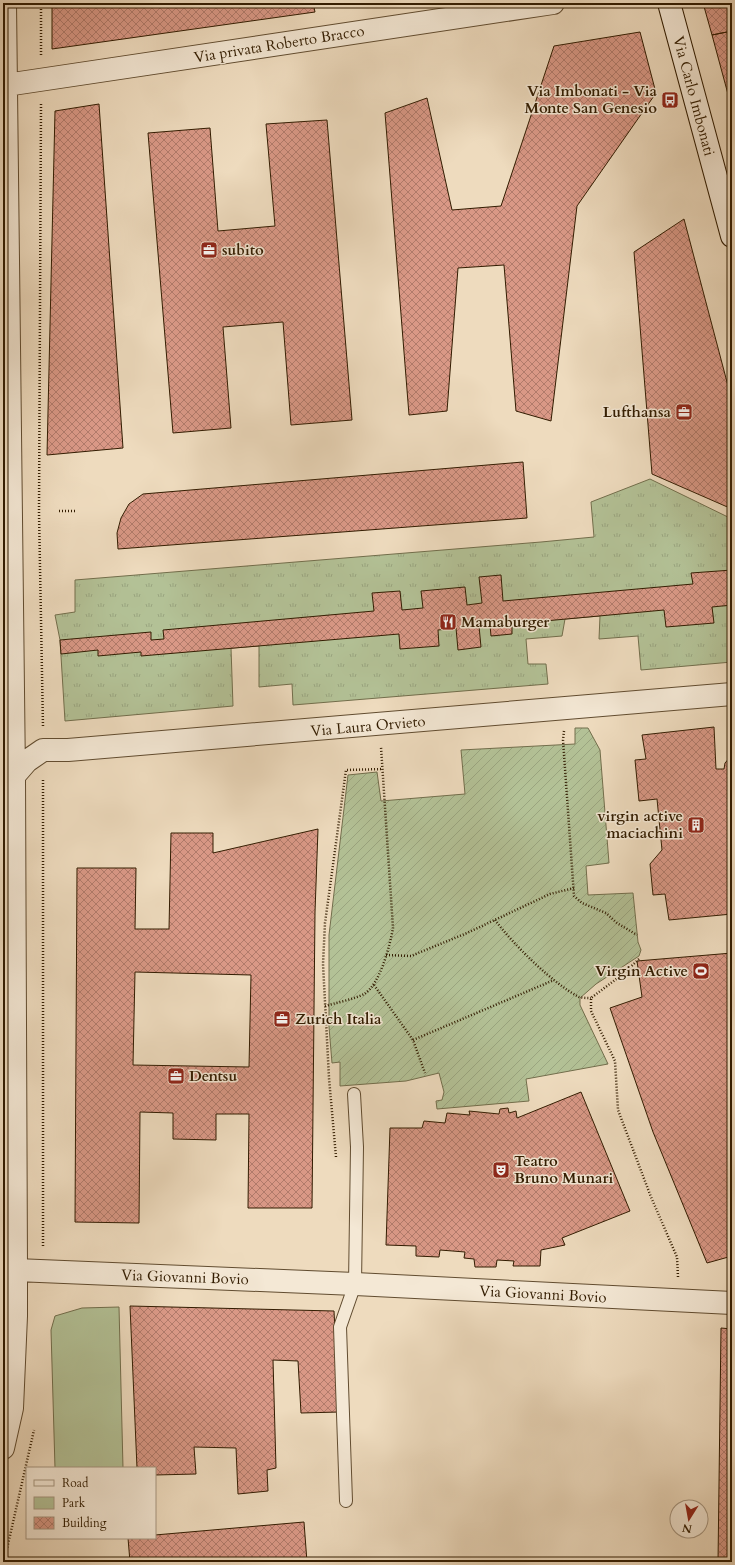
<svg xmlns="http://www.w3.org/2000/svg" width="735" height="1565" font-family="Cardo,serif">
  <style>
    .grass { fill: url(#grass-tufts); stroke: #726e4c }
    .park { fill: #b3c196; stroke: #726e4c }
    .garden { fill: url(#garden-furrows); stroke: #726e4c }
    .building { fill: url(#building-cross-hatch); stroke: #321c01; fill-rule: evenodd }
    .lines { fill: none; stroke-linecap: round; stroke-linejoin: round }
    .service-casing { stroke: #614c30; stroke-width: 14 }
    .minor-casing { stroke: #614c30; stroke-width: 24 }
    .secondary-casing { stroke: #321c01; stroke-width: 24 }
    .path { stroke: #321c01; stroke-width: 2.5; stroke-dasharray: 1 2; stroke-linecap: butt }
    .service { stroke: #f4e8d5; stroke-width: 12 }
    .minor { stroke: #f4e8d5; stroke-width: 22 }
    .secondary { stroke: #f4e8d5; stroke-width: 22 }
    .labels { text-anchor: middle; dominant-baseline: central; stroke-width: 3; stroke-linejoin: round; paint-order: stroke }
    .street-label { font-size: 15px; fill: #321c01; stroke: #f4e8d5 }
    .poi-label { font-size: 15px; font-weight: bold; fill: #321c01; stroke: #f4e8d5; text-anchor: start }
  </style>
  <defs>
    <pattern id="grass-tufts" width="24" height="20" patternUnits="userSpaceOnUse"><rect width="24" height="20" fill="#b3c196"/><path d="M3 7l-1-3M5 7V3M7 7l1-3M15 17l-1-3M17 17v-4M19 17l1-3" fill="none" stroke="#9aa580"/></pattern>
    <pattern id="garden-furrows" width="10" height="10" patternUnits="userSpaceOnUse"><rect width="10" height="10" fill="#b3c196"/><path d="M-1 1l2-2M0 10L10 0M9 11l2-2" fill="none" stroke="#9aa580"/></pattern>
    <pattern id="building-cross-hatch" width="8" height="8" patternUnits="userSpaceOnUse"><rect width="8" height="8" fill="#d99886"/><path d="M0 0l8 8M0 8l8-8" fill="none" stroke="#b17b6b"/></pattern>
  </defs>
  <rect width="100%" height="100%" fill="#eedbbe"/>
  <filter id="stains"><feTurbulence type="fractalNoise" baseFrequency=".005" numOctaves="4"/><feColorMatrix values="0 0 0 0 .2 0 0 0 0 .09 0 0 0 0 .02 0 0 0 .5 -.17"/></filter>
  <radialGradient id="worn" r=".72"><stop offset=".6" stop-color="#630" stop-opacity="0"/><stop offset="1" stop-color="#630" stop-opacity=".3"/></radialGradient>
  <path class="grass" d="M650,479L732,519V662L641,670L638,636L599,639L600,616L565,619L562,636L526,639L528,664H546L548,684L293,705L292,684L259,687V646L231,648L233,706L65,721L60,640L55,615L75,612V580L541,542L594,537L591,502Z"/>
  <path class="park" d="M119,1307L123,1468H55L51,1330L55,1316L82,1308Z"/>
  <path class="garden" d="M575,728H588L600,750L609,863L586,866L588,895L633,893L638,942L641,950L639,956L596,984L580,998V1005L608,1064L526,1079L529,1101L437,1109L436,1101L442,1100L444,1092L439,1073L406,1081L340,1086V1062L332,1063L329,1027V935L348,775L377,772L381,801L465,794L461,750L575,744Z"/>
  <path class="building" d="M52,3H313L315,12L52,49Z
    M703,3H732V31L712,35Z
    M732,31V109L712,35Z
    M640,32L656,93L577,206L551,421L516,411L504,265L458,268L447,411L409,415L385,113L427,98L452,210L501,206L554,46Z
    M99,104L123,448L47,455L55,111Z
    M327,120L352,420L291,425L283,322L223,327L231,428L173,433L148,133L210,128L218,231L275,226L266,124Z
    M684,219L732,401V509L652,474L634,252Z
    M523,462L527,518L118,549L117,533L121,518L129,504L143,494Z
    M732,570V605L712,607L714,623L666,627L664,610L512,624V634L491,636L490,625L479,626L481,647L458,650L456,628L438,630L439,646L400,649L399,634L141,656V652L98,656V650L61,654L60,640L151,632V640L164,639L163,630L374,611L372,593L400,591L402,610L423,608L421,591L465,587L467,605L482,603L479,577L501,575L503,601L693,584L691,573Z
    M714,727L716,769H724L725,763L732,755V914L669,920L665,894L653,895L650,864L662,850L657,799L639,801L635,760L646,759L642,735Z
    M318,829L315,912L312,1208H248L249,1114H216V1140L173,1139V1113L140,1112L139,1223L75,1222L77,868H136L135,929H169L171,833H213V853ZM135,972L251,975L249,1067L133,1065Z
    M732,953V1256L707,1263L653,1132L610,1008L642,997L637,961Z
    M581,1092L630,1211L562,1238L565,1245L541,1250L540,1266H513L514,1261L497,1260L496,1267H475L474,1259L464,1258L465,1252L440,1250L439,1257L416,1256V1246L386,1245L390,1128H422L424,1121L445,1123L447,1113L470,1115L469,1111L499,1114L500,1109L508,1108L509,1113L516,1111L517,1118Z
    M130,1306L334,1311L339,1412L301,1413L298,1361L273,1360L276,1468L267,1470L268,1491L238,1494L236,1448L194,1447L196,1474L155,1475V1468H137Z
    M721,1328L732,1329V1562H718Z
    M304,1522L307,1562H130L128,1538H155V1535Z"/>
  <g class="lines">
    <g class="service-casing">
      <path id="service" d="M346,1501L340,1327L355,1284L357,1147L354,1094"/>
    </g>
    <g class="minor-casing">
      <path id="minor" d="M6,85L553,3
        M14,776L27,761L43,750H68L732,694
        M16,1270L355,1284L732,1303
        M3,1448L12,1408L16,1316V1270L14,776L5,3"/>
    </g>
    <g class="secondary-casing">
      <path id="secondary" d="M669,3L732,236"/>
    </g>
    <path class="path" d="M41,55V3
      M41,104L39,513L43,727
      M59,511H76
      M564,731L563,740L574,896L582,903L606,913L617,923L637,935
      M43,780V1247
      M495,920C513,944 552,983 579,997C583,998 587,998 591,998
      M386,955L411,956L467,933L550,894L574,888
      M639,959L623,974L591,998V1011L615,1061L618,1110L651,1197L677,1257L678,1277
      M374,985L413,1040L425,1073
      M325,1006C335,1003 355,999 364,994C380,985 390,945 393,928L381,747
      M413,1040L554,980
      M336,1157L329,1078L323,964L325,923L346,770L383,769
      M4,1562L34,1430"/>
    <use href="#service" class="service"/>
    <use href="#minor" class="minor"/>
    <use href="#secondary" class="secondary"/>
  </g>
  <defs>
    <g id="bus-square" transform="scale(0.9)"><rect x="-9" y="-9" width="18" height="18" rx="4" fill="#8f2418" stroke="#f4e8d5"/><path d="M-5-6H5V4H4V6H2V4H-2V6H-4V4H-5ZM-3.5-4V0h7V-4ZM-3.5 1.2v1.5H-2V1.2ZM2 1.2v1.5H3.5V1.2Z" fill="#fff"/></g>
    <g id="office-square" transform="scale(0.9)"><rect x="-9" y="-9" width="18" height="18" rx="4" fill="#8f2418" stroke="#f4e8d5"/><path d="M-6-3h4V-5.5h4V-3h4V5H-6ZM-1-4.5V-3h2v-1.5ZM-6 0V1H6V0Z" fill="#fff"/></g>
    <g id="restaurant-square" transform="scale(0.9)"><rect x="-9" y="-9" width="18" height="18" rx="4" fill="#8f2418" stroke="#f4e8d5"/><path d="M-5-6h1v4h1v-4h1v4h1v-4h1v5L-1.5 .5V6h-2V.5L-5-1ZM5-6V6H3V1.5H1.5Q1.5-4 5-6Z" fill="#fff"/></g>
    <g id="building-square" transform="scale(0.9)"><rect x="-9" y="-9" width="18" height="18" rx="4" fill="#8f2418" stroke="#f4e8d5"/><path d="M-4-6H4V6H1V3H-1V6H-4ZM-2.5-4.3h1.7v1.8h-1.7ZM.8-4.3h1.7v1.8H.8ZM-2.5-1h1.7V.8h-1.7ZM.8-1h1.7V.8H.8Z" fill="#fff"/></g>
    <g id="stadium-square" transform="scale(0.9)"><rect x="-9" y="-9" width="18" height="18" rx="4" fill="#8f2418" stroke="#f4e8d5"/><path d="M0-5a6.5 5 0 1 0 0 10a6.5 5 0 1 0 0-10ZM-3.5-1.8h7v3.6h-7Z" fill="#fff"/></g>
    <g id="theatre-square" transform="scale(0.9)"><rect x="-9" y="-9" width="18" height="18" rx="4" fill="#8f2418" stroke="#f4e8d5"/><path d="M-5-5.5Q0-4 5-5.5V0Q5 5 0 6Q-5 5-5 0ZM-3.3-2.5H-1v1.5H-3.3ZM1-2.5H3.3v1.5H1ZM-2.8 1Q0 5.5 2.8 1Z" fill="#fff"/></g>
  </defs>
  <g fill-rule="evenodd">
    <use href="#bus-square" x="670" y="100"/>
    <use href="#office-square" x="209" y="250"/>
    <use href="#office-square" x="684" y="412"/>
    <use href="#restaurant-square" x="448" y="622"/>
    <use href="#building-square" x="696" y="825"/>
    <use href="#stadium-square" x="701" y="971"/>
    <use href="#office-square" x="282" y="1019"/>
    <use href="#office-square" x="176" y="1076"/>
    <use href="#theatre-square" x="501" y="1170"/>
  </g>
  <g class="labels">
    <g class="street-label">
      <text transform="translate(279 44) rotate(-9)">Via privata Roberto Bracco</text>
      <text transform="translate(694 96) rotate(75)">Via Carlo Imbonati</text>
      <text transform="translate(368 726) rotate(-5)">Via Laura Orvieto</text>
      <text transform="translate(185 1277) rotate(2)">Via Giovanni Bovio</text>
      <text transform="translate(543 1294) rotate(3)">Via Giovanni Bovio</text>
    </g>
    <g class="poi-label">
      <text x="657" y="91" text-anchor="end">Via Imbonati - Via<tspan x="657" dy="17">Monte San Genesio</tspan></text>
      <text x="222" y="250">subito</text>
      <text x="671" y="412" text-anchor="end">Lufthansa</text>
      <text x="461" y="622">Mamaburger</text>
      <text x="683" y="816" text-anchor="end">virgin active<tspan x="683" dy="17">maciachini</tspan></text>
      <text x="688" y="971" text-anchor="end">Virgin Active</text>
      <text x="295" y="1019">Zurich Italia</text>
      <text x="189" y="1076">Dentsu</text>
      <text x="514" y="1161">Teatro<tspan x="514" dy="17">Bruno Munari</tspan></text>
    </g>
  </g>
  <rect width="735" height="1565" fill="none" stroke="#eedbbe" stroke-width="16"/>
  <rect x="4" y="4" width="727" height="1557" fill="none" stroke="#321c01" stroke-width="2"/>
  <rect x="8" y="8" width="719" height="1549" fill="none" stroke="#321c01"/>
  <rect x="26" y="1467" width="130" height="72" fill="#f4e8d5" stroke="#a69680"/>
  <rect x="34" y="1480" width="20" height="6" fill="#f4e8d5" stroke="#a69680"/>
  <text x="62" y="1487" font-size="12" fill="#321c01">Road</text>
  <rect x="34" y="1497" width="20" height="12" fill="#b3c196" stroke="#a69680"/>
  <text x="62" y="1507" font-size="12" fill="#321c01">Park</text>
  <rect x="34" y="1517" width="20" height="12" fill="url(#building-cross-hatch)" stroke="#a69680"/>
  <text x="62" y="1527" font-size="12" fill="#321c01">Building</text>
  <g transform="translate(689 1519) rotate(191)"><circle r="19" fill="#f4e8d5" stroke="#a69680"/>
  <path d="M0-3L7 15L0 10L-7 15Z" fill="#8f2418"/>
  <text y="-6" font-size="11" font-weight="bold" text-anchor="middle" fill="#321c01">N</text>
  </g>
  <rect width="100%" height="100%" filter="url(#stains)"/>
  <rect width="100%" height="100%" fill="url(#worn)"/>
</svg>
